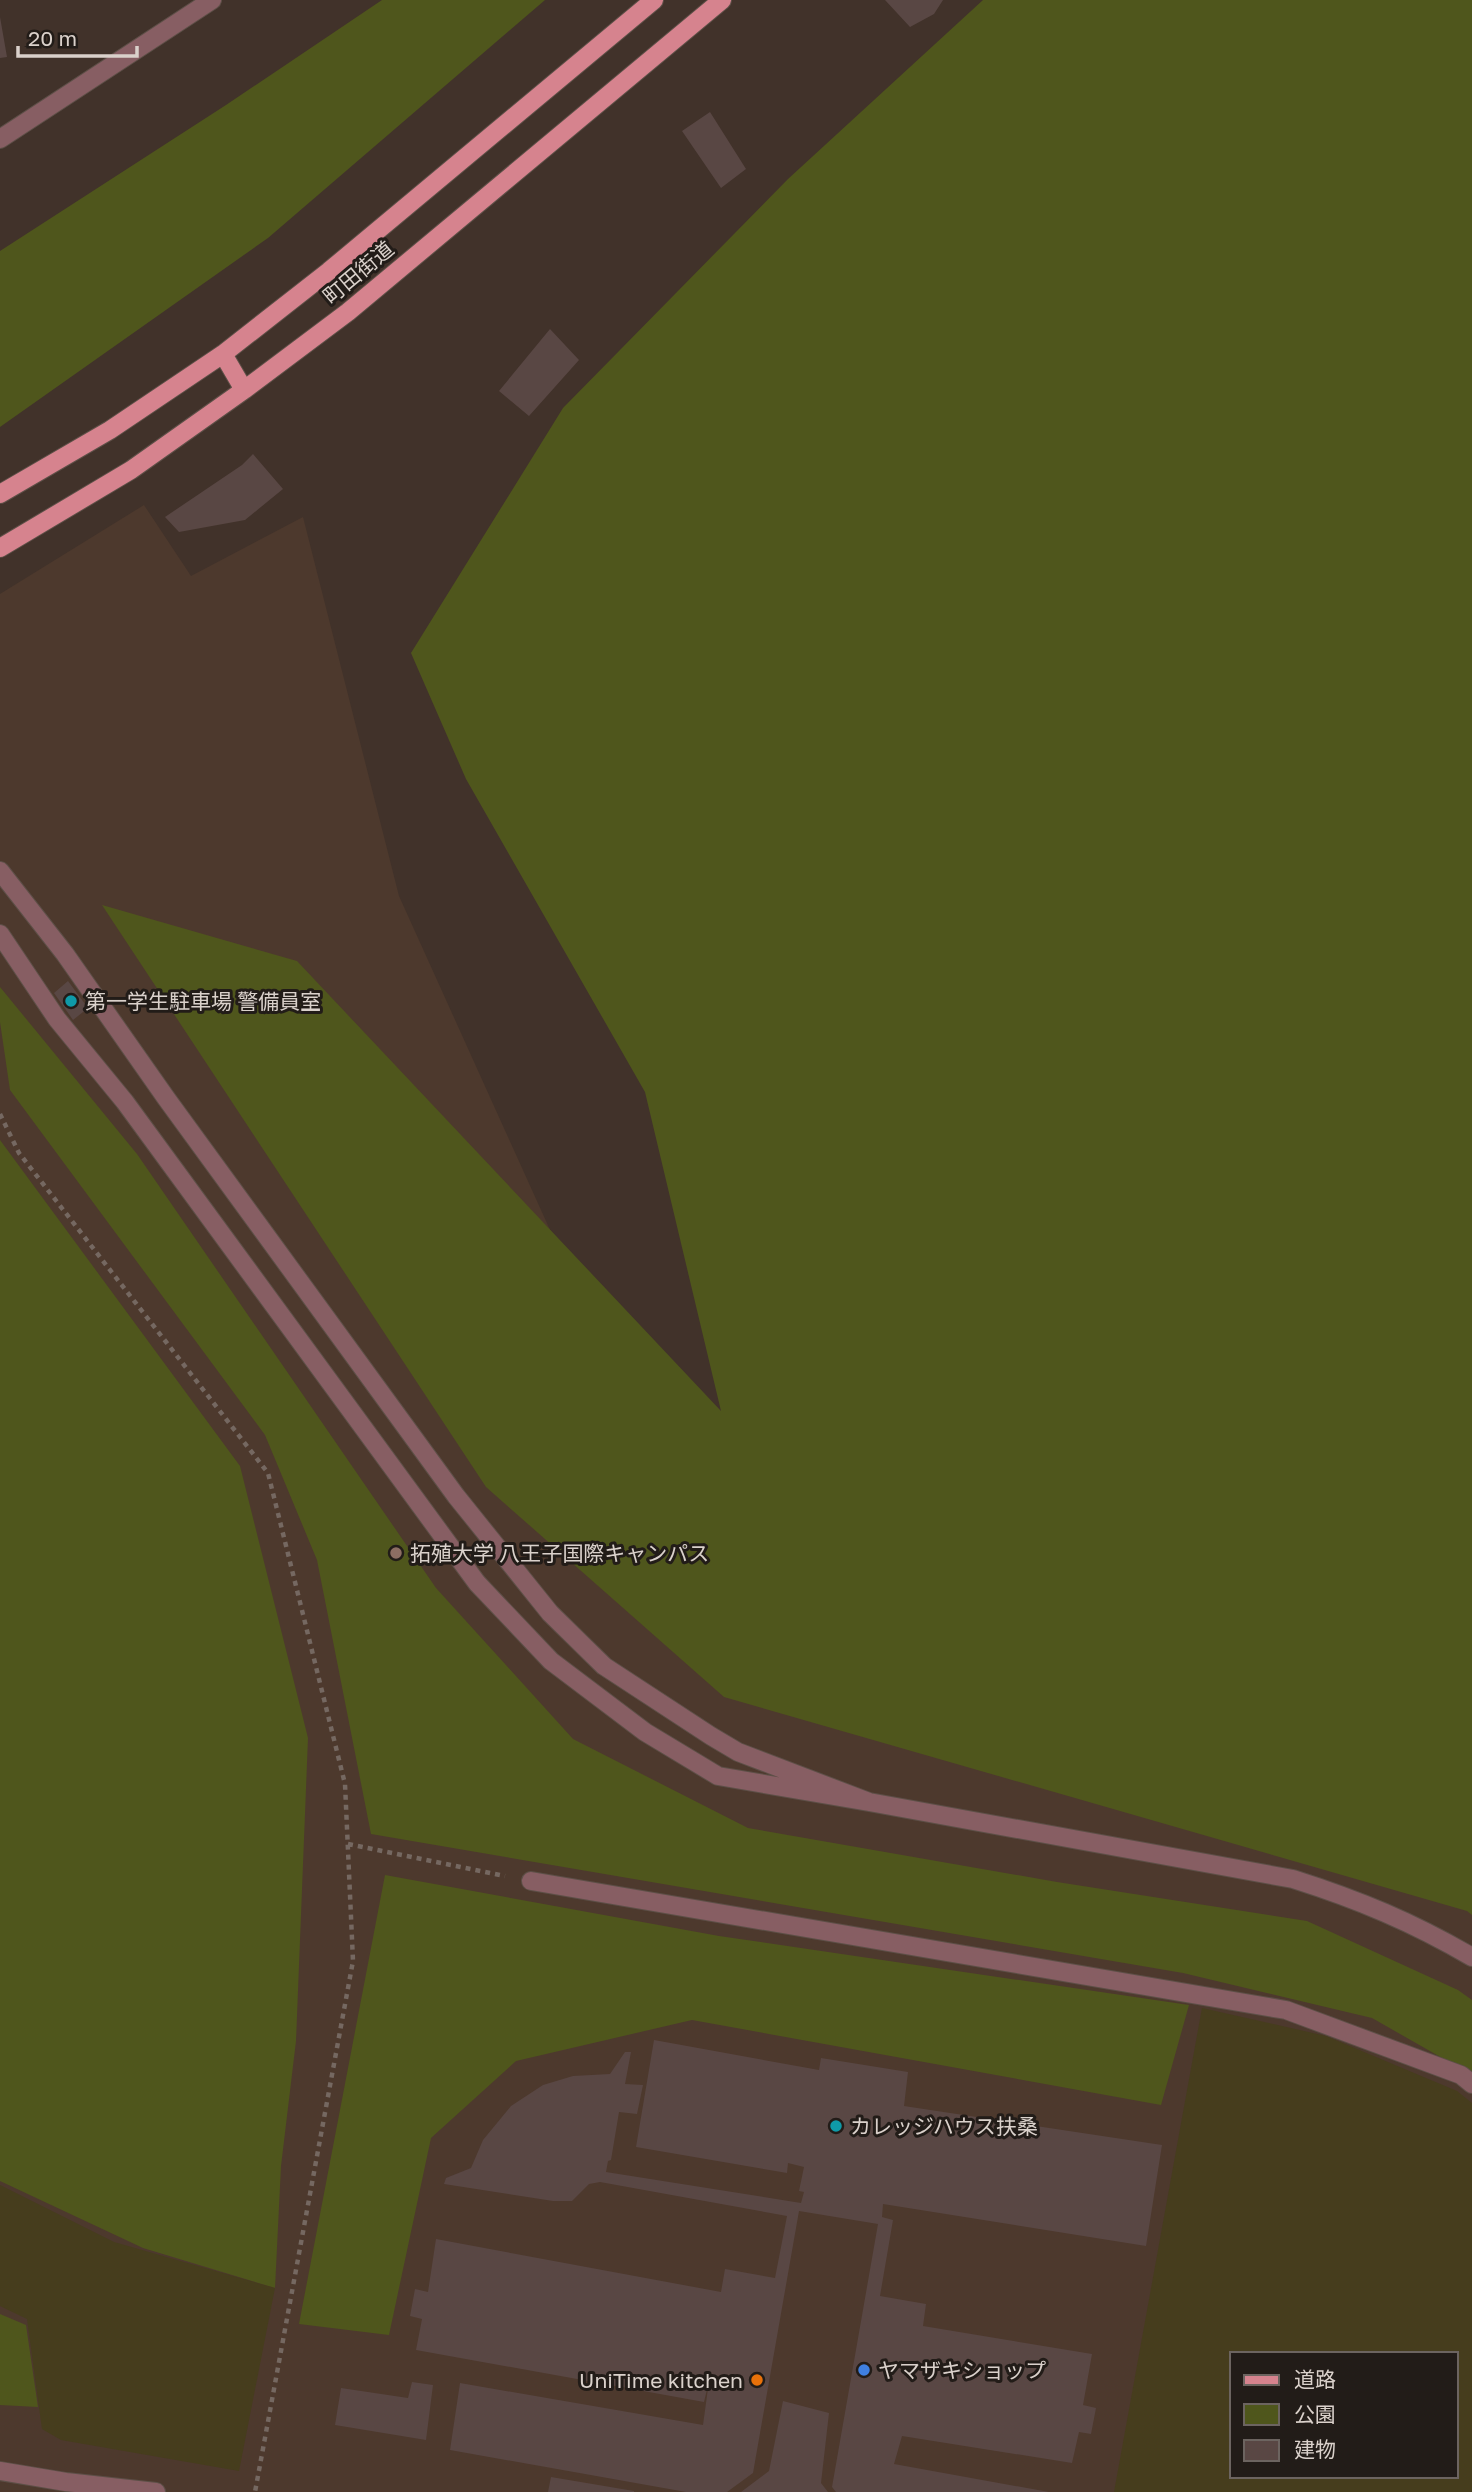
<svg xmlns="http://www.w3.org/2000/svg" width="1472" height="2492" font-family="'Golos Text','Noto Sans JP',sans-serif">
  <style>
    .built { fill: #4d392d; fill-rule: evenodd }
    .green { fill: #4f561c }
    .sand { fill: #463d1d; fill-rule: evenodd }
    .building { fill: #594744 }
    .lines { fill: none; stroke-linecap: round; stroke-linejoin: round }
    .minor-casing { stroke: #5d4f47; stroke-width: 20 }
    .major-casing { stroke: #5d4f47; stroke-width: 20 }
    .path { stroke: #756861; stroke-width: 4.5; stroke-dasharray: 5 5; stroke-linecap: butt }
    .minor { stroke: #875e63; stroke-width: 18 }
    .major { stroke: #d6838e; stroke-width: 18 }
    .culture-dot { fill: #0f9aa8; stroke: #221c18; stroke-width: 2.5 }
    .education-dot { fill: #8d6e63; stroke: #221c18; stroke-width: 2.5 }
    .shop-dot { fill: #3f7fe0; stroke: #221c18; stroke-width: 2.5 }
    .food-dot { fill: #e8710a; stroke: #221c18; stroke-width: 2.5 }
    .labels { text-anchor: middle; dominant-baseline: central; stroke-width: 6; stroke-linejoin: round; paint-order: stroke }
    .street-label { font-size: 21px; fill: #dad1cb; stroke: #221c18 }
    .poi-label { font-size: 21px; fill: #dad1cb; stroke: #221c18; text-anchor: start }
  </style>
  <rect width="100%" height="100%" fill="#41322a"/>
  <path class="built" d="M144,505L191,576L303,517L399,896L655,1462L1472,1483V2492H0V594ZM1232,2354H1456V2476H1232Z"/>
  <path class="green" d="M382,0H545L268,238L0,427V251L226,105Z
    M983,0H1472V1915L1467,1911L724,1697L486,1487L102,905L297,961L721,1411L645,1092L466,779L411,653L563,408L788,179Z
    M0,987L137,1154L436,1588L573,1739L748,1828L1057,1882L1307,1921L1458,1990L1472,2000V2075L1372,2018L1183,1973L371,1834L317,1560L265,1435L10,1090L0,1022Z
    M0,1140L240,1466L308,1738L296,2041L281,2166L275,2288L143,2248L0,2181Z
    M385,1875L719,1936L1189,2005L1161,2105L692,2020L516,2061L431,2138L389,2335L299,2324Z
    M0,2314L26,2325L38,2407L0,2405Z"/>
  <path class="sand" d="M1202,2008L1326,2036L1457,2091L1472,2103V2492H1114ZM1232,2354H1456V2476H1232Z
    M0,2185L114,2242L275,2288L239,2471L61,2440L42,2429L27,2319L0,2306Z"/>
  <path class="building" d="M885,0H943L934,14L910,27Z
    M0,17L7,57L0,58Z
    M710,112L746,169L721,188L682,131Z
    M550,329L579,360L529,416L499,391Z
    M253,454L283,489L245,520L179,532L165,517L242,465Z
    M68,981L88,1008L73,1020L54,993Z
    M654,2040L819,2070L821,2058L908,2072L904,2106L1162,2145L1146,2246L883,2204L882,2217L893,2220L880,2296L926,2304L923,2326L1092,2354L1083,2405L1096,2408L1091,2434L1079,2432L1072,2463L902,2436L894,2464L1049,2492H836L832,2487L878,2224L799,2211L753,2473L727,2492H686L450,2450L460,2383L703,2425L709,2381L704,2402L416,2350L422,2319L410,2316L415,2289L428,2292L436,2239L721,2292L725,2269L775,2278L787,2216L600,2182L589,2184L572,2201H553L444,2184L446,2178L471,2168L483,2140L511,2106L543,2085L573,2076L610,2074L625,2052H631L625,2084L643,2085L637,2114L619,2112L611,2160L608,2161L606,2172L801,2203L804,2192L799,2191L804,2167L788,2163L787,2173L636,2147Z
    M412,2382L433,2385L426,2440L335,2425L341,2388L408,2398Z
    M783,2401L829,2413L821,2483L828,2492H741L769,2471Z
    M551,2477L634,2491V2492H548Z"/>
  <g class="lines">
    <g class="minor-casing">
      <path id="minor" d="M0,139L212,0
        M0,871L65,954L166,1098L456,1496L550,1613L604,1666L711,1736L738,1752L869,1802L718,1776L645,1732L551,1661L477,1583L125,1102L57,1019L0,934
        M869,1802L1293,1879C1359,1900 1412,1922 1472,1957
        M531,1881L1286,2010L1461,2075L1472,2084
        M0,2471L66,2482L156,2492"/>
    </g>
    <g class="major-casing">
      <path id="major" d="M223,354L244,390
        M0,494L110,430L223,354L329,271L654,0
        M0,548L131,470L244,390L348,312L722,0"/>
    </g>
    <path class="path" d="M0,1114L19,1153L268,1473L345,1784L353,1961L255,2492
      M348,1844L505,1876"/>
    <use href="#minor" class="minor"/>
    <use href="#major" class="major"/>
  </g>
  <g class="culture-dot">
    <circle cx="71" cy="1001" r="7"/>
    <circle cx="836" cy="2126" r="7"/>
  </g>
  <circle class="education-dot" cx="396" cy="1553" r="7"/>
  <circle class="shop-dot" cx="864" cy="2370" r="7"/>
  <circle class="food-dot" cx="757" cy="2380" r="7"/>
  <g class="labels">
    <g class="street-label">
      <text transform="translate(358 272) rotate(-40)">町田街道</text>
    </g>
    <g class="poi-label">
      <text x="85" y="1001">第一学生駐車場 警備員室</text>
      <text x="410" y="1553">拓殖大学 八王子国際キャンパス</text>
      <text x="850" y="2126">カレッジハウス扶桑</text>
      <text x="878" y="2370">ヤマザキショップ</text>
      <text x="743" y="2380" text-anchor="end">UniTime kitchen</text>
    </g>
  </g>
  <rect x="1230" y="2352" width="228" height="126" fill="#221c18" stroke="#6c6460" stroke-width="2"/>
  <rect x="1244" y="2375" width="35" height="10" fill="#d6838e" stroke="#6c6460" stroke-width="2"/>
  <text x="1294" y="2387" font-size="21" fill="#dad1cb">道路</text>
  <rect x="1244" y="2404" width="35" height="21" fill="#4f561c" stroke="#6c6460" stroke-width="2"/>
  <text x="1294" y="2422" font-size="21" fill="#dad1cb">公園</text>
  <rect x="1244" y="2440" width="35" height="21" fill="#594744" stroke="#6c6460" stroke-width="2"/>
  <text x="1294" y="2457" font-size="21" fill="#dad1cb">建物</text>
  <path d="M18 46v10h119v-10" fill="none" stroke="#dad1cb" stroke-width="3.5"/>
  <text x="28" y="46" font-size="21" fill="#dad1cb" stroke="#221c18" stroke-width="5" paint-order="stroke">20 m</text>
</svg>
